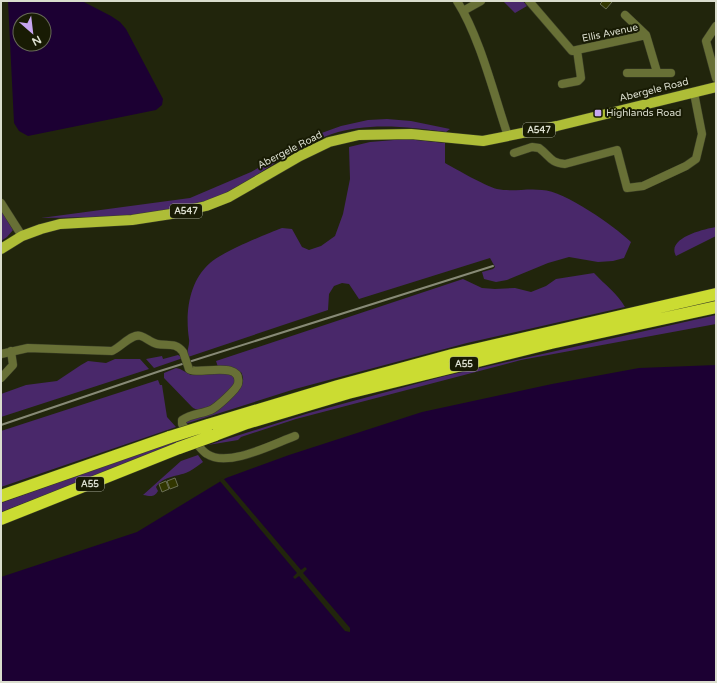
<svg xmlns="http://www.w3.org/2000/svg" width="717" height="683" font-family="'Varela Round',sans-serif">
  <style>
    .green { fill: #49286a }
    .water { fill: #1c0033; fill-rule: evenodd }
    .pier { fill: #21250c }
    .building { fill: #313600; stroke: #6a6f54 }
    .lines { fill: none; stroke-linecap: round; stroke-linejoin: round }
    .minor-casing { stroke: #3b3f27; stroke-width: 9 }
    .major-casing { stroke: #3b3f27; stroke-width: 11 }
    .highway-casing { stroke: #3b3f27; stroke-width: 13 }
    .minor { stroke: #687036; stroke-width: 8 }
    .major { stroke: #aebd37; stroke-width: 10 }
    .highway { stroke: #cbdc32; stroke-width: 12 }
    .rail { stroke: #878a76; stroke-width: 2 }
    .minor-bridge-casing { stroke: #3b3f27; stroke-width: 9; stroke-linecap: butt }
    .highway-bridge-casing { stroke: #3b3f27; stroke-width: 13; stroke-linecap: butt }
    .minor-bridge { stroke: #687036; stroke-width: 8 }
    .highway-bridge { stroke: #cbdc32; stroke-width: 12 }
    .poi-dot { fill: #c7a6f0; stroke: #181b04; stroke-width: 1.5 }
    .labels { text-anchor: middle; dominant-baseline: central; stroke-width: 4; stroke-linejoin: round; paint-order: stroke }
    .shield { fill: #181b04; stroke: #a0a391; stroke-width: 1 }
    .shield-label { font-size: 9px; font-weight: bold; fill: #daddce }
    .street-label { font-size: 10px; fill: #daddce; stroke: #181b04 }
    .poi-label { font-size: 10px; fill: #daddce; stroke: #181b04; text-anchor: start }
  </style>
  <rect width="100%" height="100%" fill="#21250c"/>
  <path class="green" d="M503,1H523L527,6L515,13Z
    M387,119L411,121L450,129L446,132C409,127 368,122 332,134C314,140 296,151 280,160C256,175 233,192 206,201C155,218 94,217 41,218L190,198L251,172L316,135L341,126L368,120Z
    M406,139L445,143V163C458,170 483,185 497,189C511,192 528,188 542,190C565,191 614,226 631,242L624,258L613,261L598,262L569,257L548,263L507,280L496,282L484,279L482,272L493,269L495,267L490,258L359,299L349,284L342,283L334,286L329,294L328,310L188,357C186,352 190,345 189,339C185,313 189,281 210,263C224,251 264,235 282,228L292,229L302,247L309,250L321,246L335,236L343,214L350,179L349,147L370,142Z
    M1,210L13,230L7,237L1,241Z
    M716,227V236L676,256C666,238 704,229 716,227Z
    M594,273C605,285 617,293 625,307L467,343L295,389L185,424L186,421L238,391C243,384 245,380 241,372L218,367L216,361L463,279L482,288L495,289L515,288L531,292L546,286L556,279Z
    M716,315V324L521,360L296,419L241,437L238,440L208,445L309,413L445,376Z
    M178,355L183,358L154,368L146,359L162,356L163,359Z
    M115,359H140L149,369L1,417V394L26,385L57,381L81,365L88,361L106,363Z
    M176,368L180,369L191,375L230,373L233,376L235,382C229,393 204,418 192,407L164,378V373Z
    M158,380L160,385H162L167,417L176,427L1,487V431Z
    M183,438L185,441L1,512V503Z
    M198,455L203,462C199,465 195,468 190,471C179,477 164,475 156,487L158,491C154,498 150,496 143,495L181,461Z"/>
  <path class="water" d="M8,1H82L111,16L120,22L126,29L163,99L162,105L156,110L28,136L19,131L14,123ZM20,20H44V44H20Z
    M716,365V682H1V577L137,532L226,478L289,455L422,412L552,384L639,368Z"/>
  <path class="pier" d="M223,478L301,570L305,567L307,569L303,573L350,628V632L345,631L299,576L295,579L293,577L297,573L219,480Z"/>
  <path class="building" d="M603,1H610L612,2L606,9L600,4Z
    M175,478L178,486L170,489L167,481Z
    M166,481L169,489L162,492L159,484Z"/>
  <g class="lines">
    <g class="minor-casing">
      <path id="minor" d="M457,1C480,37 494,95 508,136
        M529,1L572,51L646,35L625,15
        M463,11L481,1
        M716,26L706,41L716,78
        M646,35L657,72
        M627,73H671
        M562,84L578,81L581,78L577,50
        M514,153L532,147L539,148C550,156 550,163 565,164L617,150L627,188L643,186L686,166L696,159L702,134L694,93
        M1,203L22,236
        M1,354L28,348L112,351C120,347 126,340 133,337C142,332 148,342 157,344C167,346 176,342 183,352
        M189,369C197,376 243,359 238,384C236,390 217,407 211,410C201,414 191,414 182,420V424C188,432 199,449 207,454C228,468 273,444 295,436
        M1,378L13,365L11,351"/>
    </g>
    <g class="major-casing">
      <path id="major" d="M1,249L22,236L41,229L60,224L132,220L171,214L206,206L229,197L300,156L329,142L359,135L411,134L483,141L557,126L716,87"/>
    </g>
    <g class="highway-casing">
      <path id="highway" d="M208,425L338,386L452,355L716,294
        M215,435L247,423L348,393L551,343L716,307
        M1,496L170,437
        M1,519L179,448"/>
    </g>
    <use href="#minor" class="minor"/>
    <use href="#major" class="major"/>
    <use href="#highway" class="highway"/>
    <path class="rail" d="M1,425L160,371L493,266"/>
    <g class="minor-bridge-casing">
      <path id="minor-bridge" d="M183,352L189,369"/>
    </g>
    <g class="highway-bridge-casing">
      <path id="highway-bridge" d="M170,437L208,425
        M179,448L215,435"/>
    </g>
    <use href="#minor-bridge" class="minor-bridge"/>
    <use href="#highway-bridge" class="highway-bridge"/>
  </g>
  <rect class="poi-dot" x="594" y="109" width="8" height="8" rx="2"/>
  <g class="labels">
    <g class="shield">
      <rect x="523" y="123" width="32" height="14" rx="3"/>
      <rect x="170" y="204" width="32" height="14" rx="3"/>
      <rect x="450" y="357" width="28" height="14" rx="3"/>
      <rect x="76" y="477" width="28" height="14" rx="3"/>
    </g>
    <g class="shield-label">
      <text x="539" y="130">A547</text>
      <text x="186" y="211">A547</text>
      <text x="464" y="364">A55</text>
      <text x="90" y="484">A55</text>
    </g>
    <g class="street-label">
      <text transform="translate(610 33) rotate(-12)">Ellis Avenue</text>
      <text transform="translate(654 90) rotate(-14)">Abergele Road</text>
      <text transform="translate(290 150) rotate(-27)">Abergele Road</text>
    </g>
    <g class="poi-label">
      <text x="606" y="113">Highlands Road</text>
    </g>
  </g>
  <rect width="717" height="683" fill="none" stroke="#daddce" stroke-width="4"/>
  <g transform="translate(32 32) rotate(152)"><circle r="19" fill="#181b04" stroke="#666955"/>
  <path d="M0-3L7 15L0 10L-7 15Z" fill="#c7a6f0"/>
  <text y="-6" font-size="11" font-weight="bold" text-anchor="middle" fill="#daddce">N</text>
  </g>
</svg>
